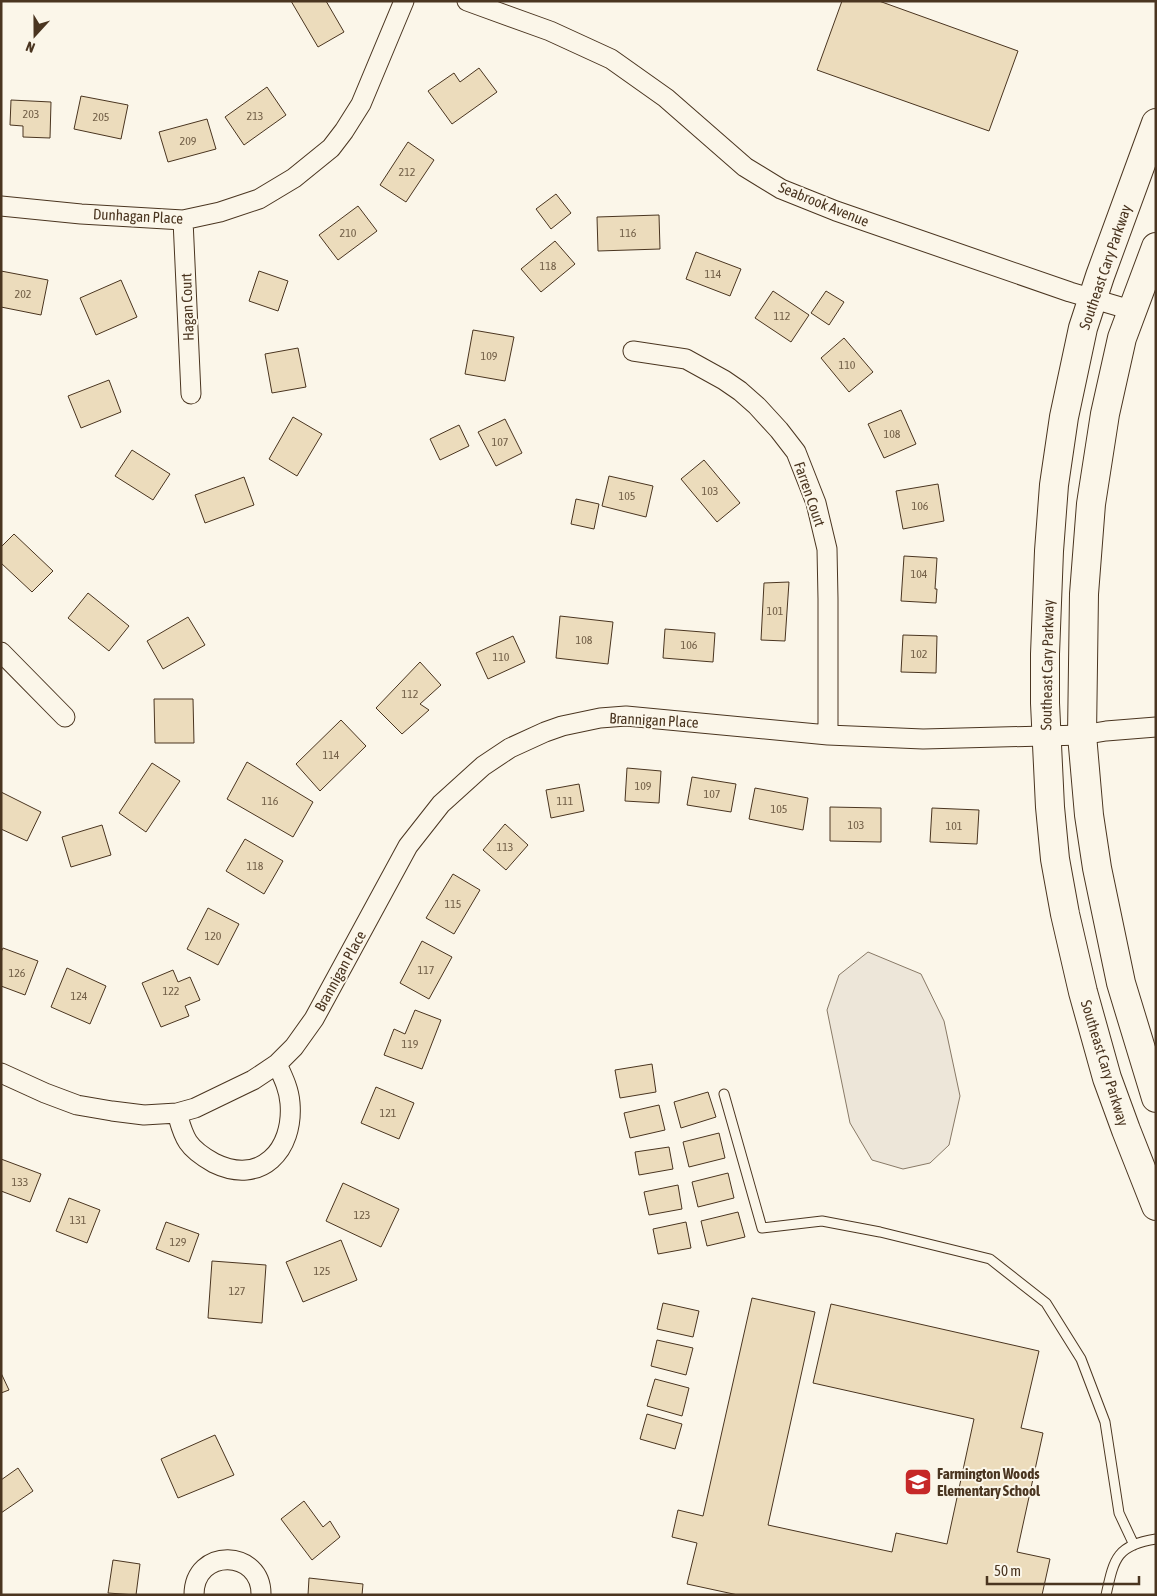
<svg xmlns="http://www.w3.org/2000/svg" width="1157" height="1596" font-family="'Asap Condensed',sans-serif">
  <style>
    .green { fill: #ede6d9; stroke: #887966 }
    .building { fill: #ecdcbc; stroke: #4a3520 }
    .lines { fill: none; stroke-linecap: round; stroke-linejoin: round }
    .service-casing { stroke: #4a3520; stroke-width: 11 }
    .minor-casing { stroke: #4a3520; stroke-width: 21 }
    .primary-casing { stroke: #4a3520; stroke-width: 30 }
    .service { stroke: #fbf6e9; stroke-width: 9 }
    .minor { stroke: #fbf6e9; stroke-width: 19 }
    .primary { stroke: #fbf6e9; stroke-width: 28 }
    .labels { text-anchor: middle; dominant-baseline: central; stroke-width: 4; stroke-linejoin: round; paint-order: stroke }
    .number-label { font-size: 12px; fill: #725f47 }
    .street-label { font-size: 15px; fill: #4a3520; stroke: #fbf6e9 }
    .poi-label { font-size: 15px; font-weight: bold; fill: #4a3520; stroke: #fbf6e9; text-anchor: start }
  </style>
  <rect width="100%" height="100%" fill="#fbf6e9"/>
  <path class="green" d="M868,952L921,974L944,1021L960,1096L949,1145L930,1163L903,1169L872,1160L850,1123L827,1010L839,975Z"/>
  <path class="building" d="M291,1H326L344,32L318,47Z
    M842,1H879L1018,51L989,131L817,70Z
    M479,68L497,92L452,124L428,91L454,73L460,82Z
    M267,87L286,115L244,145L225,117Z
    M81,96L128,105L121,139L74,129Z
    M11,100L51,102L50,138L23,137V126L10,125Z
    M207,119L216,149L168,162L159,132Z
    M408,142L434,160L406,202L380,185Z
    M556,194L571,213L551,229L536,209Z
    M358,206L377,231L338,260L319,235Z
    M659,215L660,249L598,251L597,217Z
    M555,241L575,264L541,292L521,269Z
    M696,252L741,269L730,296L686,279Z
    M1,271L48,280L41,315L1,307Z
    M259,271L288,281L278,311L249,301Z
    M121,280L137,317L96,335L80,298Z
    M773,291L809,315L791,342L755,318Z
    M826,291L844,302L829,325L811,313Z
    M473,330L514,337L505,381L465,374Z
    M844,338L873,372L849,392L821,358Z
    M298,348L306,387L272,393L265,354Z
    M109,380L121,412L81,428L68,396Z
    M901,410L916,444L884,458L868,424Z
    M293,417L322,434L297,476L269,459Z
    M505,419L522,453L496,466L478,432Z
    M459,425L469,446L440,460L430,439Z
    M132,450L170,474L153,500L115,476Z
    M704,460L740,503L717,522L681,479Z
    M609,476L653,486L646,517L602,506Z
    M244,477L254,505L205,523L195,495Z
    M938,484L944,521L903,529L896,491Z
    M576,499L599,504L594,529L571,524Z
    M14,534L53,571L32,592L1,563V547Z
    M904,556L937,558L935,589H937L936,603L901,601Z
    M789,582L785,641L761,640L764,583Z
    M88,593L129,626L109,651L68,618Z
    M560,616L613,622L608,664L556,658Z
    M188,617L205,645L163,669L147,641Z
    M665,629L715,633L713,662L663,658Z
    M903,635L937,636L936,673L901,672Z
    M513,636L525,662L488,679L476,653Z
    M420,662L441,685L420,704L429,710L402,734L376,708Z
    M154,699H193L194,743H155Z
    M341,720L366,746L320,791L296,764Z
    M247,762L313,802L293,837L227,799Z
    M152,763L180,781L146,832L119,813Z
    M627,768L661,771L659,803L625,801Z
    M692,777L736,784L731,812L687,805Z
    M579,784L584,811L551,818L546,790Z
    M755,788L808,798L803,830L749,819Z
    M1,792L41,812L27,841L1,829Z
    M830,807L881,808V842L830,841Z
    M932,808L979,810L977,844L930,842Z
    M505,824L528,845L506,870L483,850Z
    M102,825L111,855L71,867L62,837Z
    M245,839L283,861L264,894L226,871Z
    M453,874L480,890L454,934L426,918Z
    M208,908L239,924L218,965L187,949Z
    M422,941L452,957L429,999L400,983Z
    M3,948L38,961L25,995L1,986V952Z
    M67,968L106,986L90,1024L51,1007Z
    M173,970L178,982L190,977L200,1000L185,1006L189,1016L161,1027L142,983Z
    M415,1010L441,1020L422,1069L384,1055L394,1029L405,1034Z
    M652,1064L656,1092L620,1098L615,1070Z
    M376,1087L414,1103L399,1139L361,1123Z
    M708,1092L716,1117L681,1128L674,1102Z
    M659,1105L665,1130L630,1138L624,1113Z
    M719,1133L725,1158L689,1167L683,1142Z
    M669,1147L673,1169L639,1175L635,1152Z
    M1,1159L41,1174L30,1202L1,1191Z
    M728,1173L734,1198L698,1207L692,1182Z
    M343,1183L399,1209L381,1247L326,1221Z
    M678,1185L682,1209L649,1215L644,1192Z
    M69,1198L100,1210L87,1243L56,1231Z
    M738,1212L745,1237L707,1246L701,1221Z
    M166,1222L199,1234L189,1262L156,1249Z
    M686,1222L691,1248L658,1254L653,1229Z
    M341,1240L357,1280L303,1302L286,1262Z
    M212,1261L266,1265L262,1323L208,1318Z
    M752,1298L815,1312L768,1525L892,1552L896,1533L947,1544L974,1419L813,1383L831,1304L1039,1351L1021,1428L1043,1433L1017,1552L1050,1559L1042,1595H738L687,1584L697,1543L672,1537L678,1510L703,1516Z
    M663,1303L699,1311L693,1337L657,1329Z
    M657,1340L693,1348L686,1375L651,1366Z
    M1,1373L9,1390L1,1393Z
    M655,1379L689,1388L682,1416L647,1406Z
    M647,1414L682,1424L675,1449L640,1439Z
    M215,1435L234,1475L178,1498L161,1459Z
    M18,1468L33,1491L1,1513V1480Z
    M304,1501L323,1527L330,1521L340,1537L312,1560L281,1519Z
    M113,1560L140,1564L136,1595L108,1593Z
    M309,1578L363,1584L362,1595H308Z"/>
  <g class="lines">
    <g class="service-casing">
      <path id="service" d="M724,1094L762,1228L822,1221L880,1232L990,1259L1046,1303L1081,1359L1105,1422L1119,1513L1134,1545
        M1106,1595C1114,1559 1116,1545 1156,1539"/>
    </g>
    <g class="minor-casing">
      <path id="minor" d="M467,1L550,31L611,59L666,98L745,167L781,189L836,211L1070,292L1131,310
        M1,206L81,214L183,220L220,212L259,199L294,178L331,148L344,131L361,104L404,1
        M183,220L191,394
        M633,351L686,359L724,380L740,391L757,406L779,430L796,452L816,503L827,549L828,599V735
        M1,652L65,717
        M1,1073L45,1093L77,1105L112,1111L144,1115L177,1113L195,1108L253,1080L277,1064L294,1047L314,1019L408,846L441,804L483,766L510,748L545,732L562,726L600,718L626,716L828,735L923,739L1082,735L1106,731L1156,727
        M177,1113C180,1123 182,1133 188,1142C194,1151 205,1158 214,1163C261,1186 294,1150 290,1103C289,1089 283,1077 277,1064
        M194,1595C194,1547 262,1549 261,1595"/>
    </g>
    <g class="primary-casing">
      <path id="primary" d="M1156,123L1100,276L1083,328L1064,417L1054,485L1049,551L1045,654V703L1050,807L1055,859L1065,914L1083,992L1107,1078L1126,1130L1156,1206
        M1156,247L1122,338L1105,414L1091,504L1084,594L1082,735L1089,815L1097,868L1121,983L1156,1098"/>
    </g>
    <use href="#service" class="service"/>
    <use href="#minor" class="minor"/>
    <use href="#primary" class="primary"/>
  </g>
  <defs>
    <g id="school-square" transform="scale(1.4375)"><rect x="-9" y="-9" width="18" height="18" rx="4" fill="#c62828" stroke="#fbf6e9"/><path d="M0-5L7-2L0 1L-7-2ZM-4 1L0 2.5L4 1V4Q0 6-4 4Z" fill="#fff"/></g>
  </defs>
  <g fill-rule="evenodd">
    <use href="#school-square" x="918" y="1482"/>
  </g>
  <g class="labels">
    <g class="number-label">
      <text x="31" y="114">203</text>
      <text x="255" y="116">213</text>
      <text x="101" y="117">205</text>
      <text x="188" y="141">209</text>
      <text x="407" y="172">212</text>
      <text x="348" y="233">210</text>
      <text x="628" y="233">116</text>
      <text x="548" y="266">118</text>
      <text x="713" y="274">114</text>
      <text x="23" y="294">202</text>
      <text x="782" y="316">112</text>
      <text x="489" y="356">109</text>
      <text x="847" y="365">110</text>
      <text x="892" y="434">108</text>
      <text x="500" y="442">107</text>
      <text x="710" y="491">103</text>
      <text x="627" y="496">105</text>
      <text x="920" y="506">106</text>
      <text x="919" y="574">104</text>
      <text x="775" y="611">101</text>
      <text x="584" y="640">108</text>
      <text x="689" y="645">106</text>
      <text x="919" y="654">102</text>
      <text x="501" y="657">110</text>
      <text x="410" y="694">112</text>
      <text x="331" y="755">114</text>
      <text x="643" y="786">109</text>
      <text x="712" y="794">107</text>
      <text x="270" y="801">116</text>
      <text x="565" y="801">111</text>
      <text x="779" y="809">105</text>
      <text x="856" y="825">103</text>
      <text x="954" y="826">101</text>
      <text x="505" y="847">113</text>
      <text x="255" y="866">118</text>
      <text x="453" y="904">115</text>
      <text x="213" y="936">120</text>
      <text x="426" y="970">117</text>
      <text x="17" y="973">126</text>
      <text x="171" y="991">122</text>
      <text x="79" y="996">124</text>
      <text x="410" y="1044">119</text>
      <text x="388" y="1113">121</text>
      <text x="20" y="1182">133</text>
      <text x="362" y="1215">123</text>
      <text x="78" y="1220">131</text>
      <text x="178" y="1242">129</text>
      <text x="322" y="1271">125</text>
      <text x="237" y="1291">127</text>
    </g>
    <g class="street-label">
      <text transform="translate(824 204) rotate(22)">Seabrook Avenue</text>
      <text transform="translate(138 216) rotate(3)">Dunhagan Place</text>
      <text transform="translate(1105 267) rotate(-71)">Southeast Cary Parkway</text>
      <text transform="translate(187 307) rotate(-92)">Hagan Court</text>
      <text transform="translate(810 494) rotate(71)">Farren Court</text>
      <text transform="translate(1047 665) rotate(-89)">Southeast Cary Parkway</text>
      <text transform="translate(654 720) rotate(3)">Brannigan Place</text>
      <text transform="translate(340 971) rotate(-61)">Brannigan Place</text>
      <text transform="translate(1105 1063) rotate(73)">Southeast Cary Parkway</text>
    </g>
    <g class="poi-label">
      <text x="937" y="1473">Farmington Woods<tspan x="937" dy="17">Elementary School</tspan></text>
    </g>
  </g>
  <rect width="1157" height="1596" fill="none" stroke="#4a3520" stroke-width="5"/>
  <g transform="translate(35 35) rotate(201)" stroke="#fbf6e9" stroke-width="4" paint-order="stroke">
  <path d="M0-4L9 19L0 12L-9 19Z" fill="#4a3520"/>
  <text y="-8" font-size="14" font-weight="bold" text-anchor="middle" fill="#4a3520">N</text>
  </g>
  <path d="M987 1576v8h152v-8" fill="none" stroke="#4a3520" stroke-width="2.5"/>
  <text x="994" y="1576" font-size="15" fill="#4a3520" stroke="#fbf6e9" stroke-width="4" paint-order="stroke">50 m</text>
</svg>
